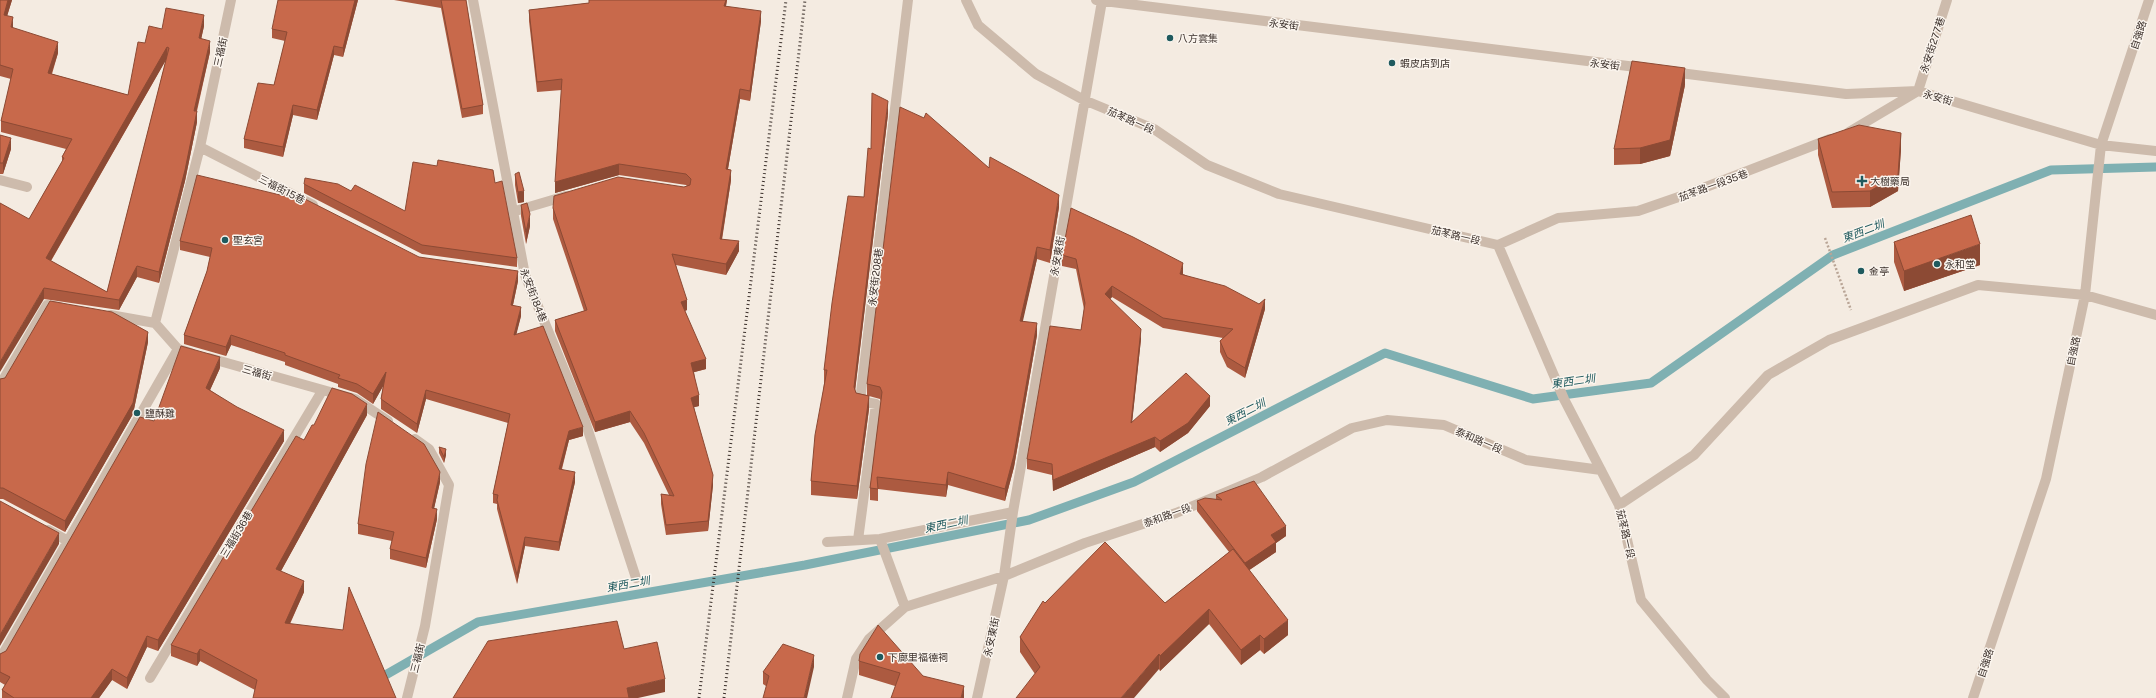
<svg xmlns="http://www.w3.org/2000/svg" width="2156" height="698" font-family="'Public Sans','Noto Sans TC',sans-serif">
  <style>
    .lines { fill: none; stroke-linecap: round; stroke-linejoin: round }
    .stream { stroke: #7fb0b2; stroke-width: 9 }
    .path { stroke: #b9a596; stroke-width: 2.5; stroke-dasharray: 2 2; stroke-linecap: butt }
    .minor { stroke: #cdbbac; stroke-width: 10 }
    .rail { stroke: #3b302b; stroke-width: 3; stroke-dasharray: 1 3; stroke-linecap: butt }
    .wall { fill: #ac5a40; fill-rule: evenodd }
    .shaded-wall { fill: #8c4a34 }
    .building { fill: #c8694b; stroke: #8c4a34; fill-rule: evenodd }
    .poi-dot { fill: #1f5a5e; stroke: #fbf5ee; stroke-width: 1.5 }
    .labels { text-anchor: middle; dominant-baseline: central; stroke-width: 3; stroke-linejoin: round; paint-order: stroke }
    .street-label { font-size: 10px; fill: #3b302b; stroke: #fbf5ee }
    .poi-label { font-size: 10px; fill: #3b302b; stroke: #fbf5ee; text-anchor: start }
    .water-label { font-size: 11px; font-style: italic; fill: #1f5a5e; stroke: #fbf5ee }
  </style>
  <rect width="100%" height="100%" fill="#f4ebe1"/>
  <g class="lines">
    <path class="stream" d="M375,681L478,622L805,565L1029,520L1134,482L1385,353L1533,399L1651,383L1833,255L2051,170L2156,167"/>
    <path class="path" d="M1825,238L1851,310"/>
    <path class="minor" d="M473,0L525,275L584,418L636,578
      M966,0L978,25L1036,74L1084,100L1154,129L1207,165L1279,194L1498,245
      M1096,0L1644,68
      M1672,72L1846,94L1918,91L2101,145L2156,151
      M1849,132L1918,91L1947,0
      M200,147L313,205
      M0,180L27,187
      M512,212L566,196
      M1498,245L1558,218L1638,211L1693,192L1830,139
      M1498,245L1564,399L1619,505L1641,600L1707,680L1725,698
      M110,315L155,323
      M191,353L178,349L155,323L200,147L231,0
      M209,358L355,399L388,421
      M0,385L47,305L60,307
      M1619,505L1694,455L1768,375L1829,340L1978,285L2085,295L2156,315
      M48,530L68,541L178,349
      M880,539L905,607
      M858,540L876,404L860,401L908,0
      M827,542L880,539L1013,512
      M0,659L68,541
      M150,678L322,391
      M407,698L425,626L449,485L429,449L415,439
      M847,698L856,659L869,639L905,607L1004,576L1085,543L1176,513L1262,477L1352,428L1387,420L1444,425L1526,460L1601,470
      M977,698L1004,576L1013,512L1102,1
      M1973,698L2046,479L2085,295L2101,145L2149,0"/>
    <path class="rail" d="M699,698L786,0
      M724,698L805,0"/>
  </g>
  <path class="wall" d="M0,0H12L7,16L13,28L58,53L52,74L128,95L145,43L162,29L204,26L201,39L210,52L197,111V122L185,181L159,283L137,277L119,310L44,299L29,219L62,162V157L66,149L1,132V121L11,79L0,76ZM166,60L107,292L51,261Z
    M358,0L343,57L334,55L317,120L293,115L283,157L244,148V139L274,85L285,41L272,38V29Z
    M394,0H466L483,105V114L462,118L441,8Z
    M589,0H727L726,6L761,21L750,101L740,99L728,169L731,180L722,240L739,251L726,275L676,265L687,310L685,311L706,369L694,372L699,406L694,407L713,485L708,531L666,535L661,504V494L669,495L644,443L630,422L595,432L555,331V320L584,311L553,219V208L684,187L687,186L686,185L619,175L555,193L562,90L537,92L529,21V10L589,3Z
    M1685,85L1670,156L1640,164L1614,165V149Z
    M888,114L855,390L856,393L867,395V384L924,118L989,168L1059,207L1050,263L1037,259L1022,322L1037,335L1014,467L1005,501L948,485L946,497L878,489V501L870,500V488L881,402L880,399L869,396V409L857,499L811,495V481L824,384V370L864,197L871,149Z
    M0,135L11,149L3,174H0Z
    M1818,139L1901,149L1898,191L1870,207L1832,208L1818,155Z
    M515,174L524,202L518,203L515,185Z
    M495,183L517,258V267L422,254L304,193V184L351,191L405,211Z
    M521,205L530,226L526,244L521,216Z
    M180,241L419,257L518,281L513,305L521,316L516,334L583,436L569,440L562,469L575,482L559,551L525,546L517,584L497,509V504L493,503V494L508,423L426,399L417,433L381,409V399L383,386L373,404L357,393L338,387V384L285,365V362L231,345L226,356L184,344V335L207,271L210,257L180,250Z
    M1894,242L1980,265L1904,291L1894,262Z
    M1062,255L1183,273V274L1265,309L1245,378L1227,367L1220,352V341L1223,338L1163,328L1112,297L1110,299L1141,339L1132,422L1210,406L1188,433L1160,452L1155,447L1053,491L1052,475L1027,469V459L1081,330L1084,309L1076,269L1062,266Z
    M148,342L133,414L65,532L3,499H0V379Z
    M220,368L210,390L284,441L158,651L147,647L127,689L112,680L99,698H2V690L5,685L0,682V654L6,651L154,421Z
    M367,415L281,571L304,592L290,624L396,698L255,690L200,661L197,666L171,656V645L314,425Z
    M439,447L446,455L444,463L439,453Z
    M440,482L434,508L437,519L426,568L390,559V549L392,541L358,534V524Z
    M1216,495L1286,536L1276,543V552L1249,570L1288,635L1264,654L1260,650L1241,665L1209,624L1160,671L1159,669L1035,674L1020,652V637L1045,603H1165L1229,552L1197,511V501L1216,499Z
    M859,661L923,676L964,698L895,686L859,675Z
    M814,667L766,686L763,684V672Z"/>
  <path class="shaded-wall" d="M8,0H12L4,26V15Z
    M355,0H358L343,57V48Z
    M726,0H727L724,16V6Z
    M761,11V21L750,101V91Z
    M204,15V26L199,49V38Z
    M13,17V28L11,27Z
    M210,41V52L194,121V111Z
    M58,42V53L48,84V73Z
    M334,46V55L317,120V110Z
    M167,47V58L46,269V258Z
    M1685,68V85L1670,156L1640,164V148Z
    M740,89V99L726,180V169Z
    M888,101V114L854,400V387Z
    M293,105V115L283,157V147Z
    M197,111V122L185,181L159,283V272Z
    M1901,133V149L1898,191L1870,207V191Z
    M11,138V149L3,174V163Z
    M619,164V175L555,193V182Z
    M731,170V180L720,250V239Z
    M524,191V202L518,203V192Z
    M1059,195V207L1050,263V250Z
    M530,214V226L526,244V232Z
    M739,241V251L726,275V264Z
    M1980,244V265L1904,291V271Z
    M1037,247V259L1020,334V321Z
    M1183,263V273L1180,284V274Z
    M137,266V277L119,310V300Z
    M518,271V281L511,314V305Z
    M1112,286V297L1105,305V294Z
    M44,288V299L0,372V362Z
    M1265,299V309L1245,378V368Z
    M687,300V310L681,312V302Z
    M521,307V316L514,344V335Z
    M1037,323V335L1014,467L1005,501V489Z
    M1141,329V339L1131,433V423Z
    M148,332V342L133,414L65,532V521Z
    M231,335V345L226,356V347Z
    M220,357V368L206,399V388Z
    M706,359V369L691,373V363Z
    M386,372V381L373,404V394Z
    M426,390V399L417,433V424Z
    M699,395V406L691,408V398Z
    M869,396V409L857,499V486Z
    M1210,396V406L1188,433L1160,452V441Z
    M367,404V415L276,580V569Z
    M630,411V422L595,432V422Z
    M583,427V436L569,440L559,478V469L569,431Z
    M284,430V441L158,651V640Z
    M1155,437V447L1053,491V480Z
    M446,449V455L444,463V457Z
    M440,472V482L432,518V508Z
    M575,472V482L559,551V542Z
    M948,472V485L946,497V485Z
    M713,475V485L708,531V521Z
    M437,509V519L426,568V558Z
    M1286,526V536L1276,543V552L1245,573V563L1271,535Z
    M59,533V544L0,646V635Z
    M525,537V546L517,584V575Z
    M304,581V592L285,634V623Z
    M1209,609V624L1160,671V656Z
    M1288,620V635L1264,654V639Z
    M1260,635V650L1241,665V650Z
    M147,636V647L127,689V678Z
    M200,649V661L197,666V654Z
    M1159,654V669L1134,698H1121Z
    M814,655V667L807,698H804Z
    M112,669V680L99,698H91Z
    M665,679V692L638,698H627V688Z
    M964,686V698H961Z"/>
  <path class="building" d="M0,0H8L4,15L13,17L11,27L58,42L48,73L128,95L138,42L145,43L149,26L162,29L166,8L204,15L199,38L210,41L194,111H197L185,170L159,272L137,266L119,300L44,288L0,362V203L29,219L64,158L62,157L72,139L1,121L13,69L0,65ZM167,47L169,48L107,292L46,258Z
    M278,0H355L343,48L334,46L317,110L293,105L283,147L244,139L258,83L274,85L287,32L272,29Z
    M441,0H466L483,105L462,109Z
    M589,0H726L724,6L761,11L750,91L740,89L726,169L731,170L720,239L739,241L726,264L672,254L687,300L681,302L706,359L691,363L699,395L691,398L713,475L708,521L666,525L661,494L674,496L644,433L630,411L595,422L555,320L587,310L553,208L554,196L618,177L684,187L690,185L691,179L686,174L619,164L555,182L562,79L537,82L529,10L589,3Z
    M1632,61L1685,68L1670,140L1640,148L1614,149Z
    M872,93L888,101L854,387L856,393L869,396L857,486L811,481L815,435L827,370H824L832,303L848,196L864,197L868,148L871,149Z
    M900,107L924,118L926,113L989,168L990,157L1059,195L1050,250L1037,247L1020,321L1037,323L1014,455L1005,489L948,472L946,485L877,477L878,489L870,488L882,392L880,387L867,384Z
    M1859,125L1901,133L1898,175L1870,191L1832,192L1818,139Z
    M0,135L11,138L3,163H0Z
    M438,160L493,170L495,183L502,181L517,258L422,245L304,184L305,178L338,184L351,191L355,185L405,211L413,162L437,166Z
    M519,172L524,191L518,192L515,174Z
    M197,175L301,200V197L419,257L518,271L511,305L521,307L514,335L543,326L583,427L569,431L559,469L575,472L559,542L525,537L517,575L497,500L498,495L493,494L510,414L426,390L417,424L381,399L386,372L373,394L357,384L338,378L340,375L285,355V353L231,335L226,347L184,335L207,271L212,248L180,241Z
    M527,203L530,214L526,232L521,205Z
    M1071,208L1133,237L1183,263L1180,274L1225,286L1259,304L1265,299L1245,368L1227,357L1220,341L1233,329L1163,318L1112,286L1105,294L1141,329L1131,423L1186,373L1210,396L1188,423L1160,441L1155,437L1053,480L1052,464L1027,459L1050,326L1081,330L1085,303L1076,259L1062,255Z
    M1971,215L1980,244L1904,271L1894,242Z
    M50,301L112,312L148,332L133,403L65,521L3,488H0V379L5,378Z
    M181,346L220,357L206,388L237,407L284,430L158,640L147,636L127,678L112,669L91,698H14L2,690L10,677L0,672V654L6,651L140,417L154,421Z
    M332,388L352,394L367,404L276,569L304,581L285,623L343,630L349,587L396,698H253L257,680L200,649L197,654L171,645L296,436L304,440L312,425H314Z
    M378,412L424,444L440,472L432,508L437,509L426,558L390,549L394,532L358,524L366,464Z
    M439,447L446,449L444,457Z
    M1254,481L1286,526L1271,535L1276,542L1245,563L1197,501L1205,498L1222,500L1216,495Z
    M0,501L59,533L0,635Z
    M1105,542L1165,603L1233,549L1288,620L1264,639L1260,635L1241,650L1209,609L1160,656L1159,654L1121,698H1016L1040,667L1020,637L1043,601L1045,603Z
    M617,621L624,649L657,642L665,679L627,688L629,698H453L488,641Z
    M878,625L923,676L964,686L961,698H891L900,673L859,661L860,654L877,627Z
    M783,644L814,655L804,698H763L769,676L763,672Z"/>
  <g class="poi-dot">
    <circle cx="1170" cy="38" r="4"/>
    <circle cx="1392" cy="63" r="4"/>
    <path d="M1860 175h4v4h4v4h-4v4h-4v-4h-4v-4h4z"/>
    <circle cx="225" cy="240" r="4"/>
    <circle cx="1937" cy="264" r="4"/>
    <circle cx="1861" cy="271" r="4"/>
    <circle cx="137" cy="413" r="4"/>
    <circle cx="880" cy="657" r="4"/>
  </g>
  <g class="labels">
    <g class="street-label">
      <text transform="translate(1284 24) rotate(7)">永安街</text>
      <text transform="translate(2138 35) rotate(-72)">自強路</text>
      <text transform="translate(1932 45) rotate(-72)">永安街277巷</text>
      <text transform="translate(220 52) rotate(-78)">三福街</text>
      <text transform="translate(1605 64) rotate(7)">永安街</text>
      <text transform="translate(1938 97) rotate(16)">永安街</text>
      <text transform="translate(1131 120) rotate(24)">茄苳路一段</text>
      <text transform="translate(1713 185) rotate(-20)">茄苳路一段35巷</text>
      <text transform="translate(282 189) rotate(27)">三福街15巷</text>
      <text transform="translate(1456 235) rotate(13)">茄苳路一段</text>
      <text transform="translate(1057 256) rotate(-80)">永安東街</text>
      <text transform="translate(875 277) rotate(-83)">永安街208巷</text>
      <text transform="translate(534 295) rotate(69)">永安街184巷</text>
      <text transform="translate(2073 351) rotate(-78)">自強路</text>
      <text transform="translate(257 372) rotate(16)">三福街</text>
      <text transform="translate(1479 440) rotate(23)">泰和路一段</text>
      <text transform="translate(1167 515) rotate(-20)">泰和路一段</text>
      <text transform="translate(236 534) rotate(-59)">三福街36巷</text>
      <text transform="translate(1626 534) rotate(77)">茄苳路一段</text>
      <text transform="translate(991 637) rotate(-78)">永安東街</text>
      <text transform="translate(417 658) rotate(-76)">三福街</text>
      <text transform="translate(1985 663) rotate(-72)">自強路</text>
    </g>
    <g class="poi-label">
      <text x="1178" y="38">八方雲集</text>
      <text x="1400" y="63">蝦皮店到店</text>
      <text x="1870" y="181">大樹藥局</text>
      <text x="233" y="240">聖玄宮</text>
      <text x="1945" y="264">永和堂</text>
      <text x="1869" y="271">金亭</text>
      <text x="145" y="413">鹽酥雞</text>
      <text x="888" y="657">下廍里福德祠</text>
    </g>
    <g class="water-label">
      <text transform="translate(1863 231) rotate(-21)">東西二圳</text>
      <text transform="translate(1573 381) rotate(-8)">東西二圳</text>
      <text transform="translate(1245 412) rotate(-27)">東西二圳</text>
      <text transform="translate(946 524) rotate(-12)">東西二圳</text>
      <text transform="translate(628 584) rotate(-10)">東西二圳</text>
    </g>
  </g>
</svg>
